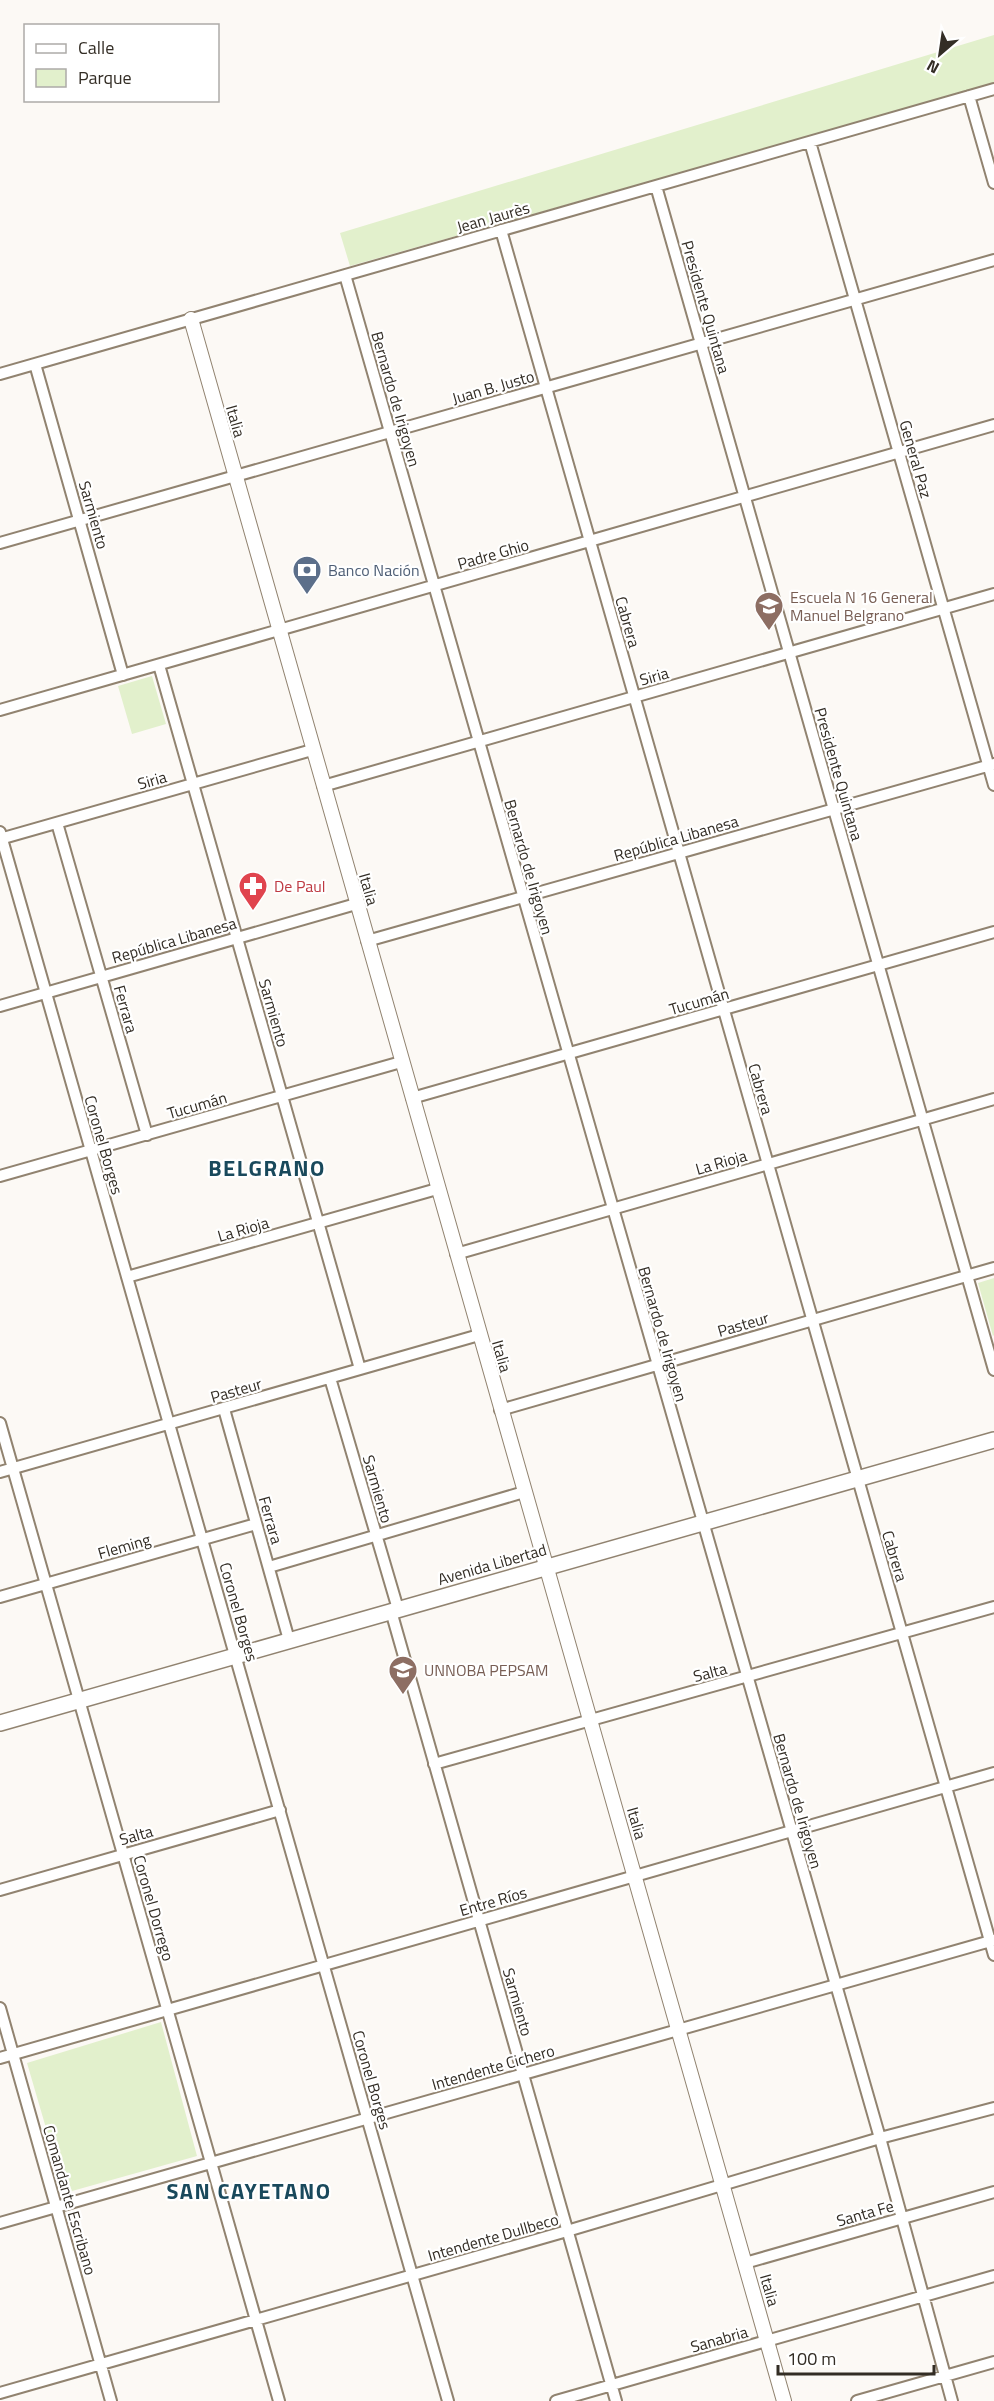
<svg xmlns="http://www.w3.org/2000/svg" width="994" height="2401" font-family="'Titillium Web',sans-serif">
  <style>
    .green { fill: #e2f0cc }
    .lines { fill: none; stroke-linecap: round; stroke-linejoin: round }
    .minor-casing { stroke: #918370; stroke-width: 14 }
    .tertiary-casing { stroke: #918370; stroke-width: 16 }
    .secondary-casing { stroke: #918370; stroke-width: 18 }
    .minor { stroke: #fff; stroke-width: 10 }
    .tertiary { stroke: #fff; stroke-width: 14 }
    .secondary { stroke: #fff; stroke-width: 15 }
    .labels { text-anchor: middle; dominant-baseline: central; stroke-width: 4.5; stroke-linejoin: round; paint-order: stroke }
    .street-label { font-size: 16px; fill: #332d25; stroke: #fff }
    .service-label { font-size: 16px; fill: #4e5e75; stroke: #fff; text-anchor: start }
    .education-label { font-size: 16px; fill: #785e54; stroke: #fff; text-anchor: start }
    .health-label { font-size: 16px; fill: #be3a42; stroke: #fff; text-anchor: start }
    .district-label { font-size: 22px; font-weight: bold; letter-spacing: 1.5px; fill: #19495c; stroke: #fff }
  </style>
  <rect width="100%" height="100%" fill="#fcf9f5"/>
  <path class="green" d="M994,35V84L350,266L340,233Z
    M152,676L166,724L132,734L118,686Z
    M994,1278V1335L993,1336L978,1283Z
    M161,2022L197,2156L65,2193L27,2063Z"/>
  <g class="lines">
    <g class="minor-casing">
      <path id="minor" d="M969,96L994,183
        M810,142L994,785
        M656,186L994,1370
        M501,230L994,1955
        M345,275L880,2138L952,2401
        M35,364L123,675
        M0,374L994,89
        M0,543L994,260
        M159,665L360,1369
        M0,710L994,425
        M323,786L994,594
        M57,823L147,1135
        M0,832L448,2401
        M0,839L312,750
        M367,941L994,764
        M0,1006L356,904
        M412,1098L994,932
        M0,1176L401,1062
        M456,1254L994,1099
        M127,1277L437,1189
        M330,1378L398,1609
        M224,1409L289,1640
        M500,1410L994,1268
        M0,1423L279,2401
        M0,1472L479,1335
        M269,1567L524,1492
        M0,1597L256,1524
        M391,1611L616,2401
        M434,1764L994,1607
        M0,1890L280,1810
        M0,2008L111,2401
        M0,2058L994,1773
        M0,2223L994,1940
        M745,2263L994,2192
        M0,2393L567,2231L880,2138L994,2108
        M556,2401L994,2276
        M857,2401L994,2362"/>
    </g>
    <g class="tertiary-casing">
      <path id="tertiary" d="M191,319L784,2401"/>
    </g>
    <g class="secondary-casing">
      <path id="secondary" d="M0,1723L994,1440"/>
    </g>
    <use href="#minor" class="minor"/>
    <use href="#tertiary" class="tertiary"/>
    <use href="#secondary" class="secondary"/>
  </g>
  <defs>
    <g id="bank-pin" transform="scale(1.5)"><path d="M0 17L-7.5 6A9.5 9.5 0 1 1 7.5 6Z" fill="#5c6f8a" stroke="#fff"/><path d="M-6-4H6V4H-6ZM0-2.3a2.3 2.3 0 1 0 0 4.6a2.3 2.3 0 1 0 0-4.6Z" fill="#fff"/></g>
    <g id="school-pin" transform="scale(1.5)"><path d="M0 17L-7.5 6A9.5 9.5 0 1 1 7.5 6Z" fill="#8d6e63" stroke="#fff"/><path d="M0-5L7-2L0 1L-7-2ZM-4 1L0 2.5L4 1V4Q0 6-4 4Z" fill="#fff"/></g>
    <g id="pharmacy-pin" transform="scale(1.5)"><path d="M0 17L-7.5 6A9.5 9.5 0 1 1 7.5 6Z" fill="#e0444e" stroke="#fff"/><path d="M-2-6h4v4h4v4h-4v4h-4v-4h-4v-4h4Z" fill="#fff"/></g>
    <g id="university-pin" transform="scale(1.5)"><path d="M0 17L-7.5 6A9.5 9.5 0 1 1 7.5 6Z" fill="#8d6e63" stroke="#fff"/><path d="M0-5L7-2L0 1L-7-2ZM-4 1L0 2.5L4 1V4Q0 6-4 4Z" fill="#fff"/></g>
  </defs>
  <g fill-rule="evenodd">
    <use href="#bank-pin" x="307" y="570"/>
    <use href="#school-pin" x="769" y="606"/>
    <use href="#pharmacy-pin" x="253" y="886"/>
    <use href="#university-pin" x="403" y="1670"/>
  </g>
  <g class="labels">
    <g class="street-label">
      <text transform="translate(493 217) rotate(-16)">Jean Jaurès</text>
      <text transform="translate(706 307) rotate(74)">Presidente Quintana</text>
      <text transform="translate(493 387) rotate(-16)">Juan B. Justo</text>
      <text transform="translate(396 399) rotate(74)">Bernardo de Irigoyen</text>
      <text transform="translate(236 421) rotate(74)">Italia</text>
      <text transform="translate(916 459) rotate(74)">General Paz</text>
      <text transform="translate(94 515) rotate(74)">Sarmiento</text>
      <text transform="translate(493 554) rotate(-16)">Padre Ghio</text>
      <text transform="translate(628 622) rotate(74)">Cabrera</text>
      <text transform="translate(654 676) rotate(-16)">Siria</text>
      <text transform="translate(839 774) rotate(74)">Presidente Quintana</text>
      <text transform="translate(152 780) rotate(-16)">Siria</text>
      <text transform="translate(676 838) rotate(-16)">República Libanesa</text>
      <text transform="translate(529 867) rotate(74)">Bernardo de Irigoyen</text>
      <text transform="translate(369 889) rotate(74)">Italia</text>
      <text transform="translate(174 940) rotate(-16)">República Libanesa</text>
      <text transform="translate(699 1001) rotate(-16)">Tucumán</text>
      <text transform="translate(126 1009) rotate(74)">Ferrara</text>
      <text transform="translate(274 1013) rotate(74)">Sarmiento</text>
      <text transform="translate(761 1089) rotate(74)">Cabrera</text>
      <text transform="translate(197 1105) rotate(-16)">Tucumán</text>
      <text transform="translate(104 1145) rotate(74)">Coronel Borges</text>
      <text transform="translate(721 1162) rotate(-16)">La Rioja</text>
      <text transform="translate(243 1229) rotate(-16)">La Rioja</text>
      <text transform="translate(743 1324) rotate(-16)">Pasteur</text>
      <text transform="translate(663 1334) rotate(74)">Bernardo de Irigoyen</text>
      <text transform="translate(502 1356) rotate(74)">Italia</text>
      <text transform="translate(236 1390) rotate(-16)">Pasteur</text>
      <text transform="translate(378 1489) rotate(74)">Sarmiento</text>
      <text transform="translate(271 1520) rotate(74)">Ferrara</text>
      <text transform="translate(124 1546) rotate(-16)">Fleming</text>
      <text transform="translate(895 1556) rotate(73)">Cabrera</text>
      <text transform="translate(492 1564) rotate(-16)">Avenida Libertad</text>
      <text transform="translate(239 1612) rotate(74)">Coronel Borges</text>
      <text transform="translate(710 1672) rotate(-15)">Salta</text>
      <text transform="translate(798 1801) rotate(74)">Bernardo de Irigoyen</text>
      <text transform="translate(637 1823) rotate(74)">Italia</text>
      <text transform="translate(136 1835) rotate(-16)">Salta</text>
      <text transform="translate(493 1901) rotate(-16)">Entre Ríos</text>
      <text transform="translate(154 1908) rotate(74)">Coronel Dorrego</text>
      <text transform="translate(518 2002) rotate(74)">Sarmiento</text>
      <text transform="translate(493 2067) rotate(-16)">Intendente Cichero</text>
      <text transform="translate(372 2080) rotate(74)">Coronel Borges</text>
      <text transform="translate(70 2200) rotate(74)">Comandante Escribano</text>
      <text transform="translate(865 2213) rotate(-16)">Santa Fe</text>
      <text transform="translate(493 2237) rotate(-16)">Intendente Dullbeco</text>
      <text transform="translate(770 2290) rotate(74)">Italia</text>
      <text transform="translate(719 2339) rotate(-16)">Sanabria</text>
    </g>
    <g class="service-label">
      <text x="328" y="570">Banco Nación</text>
    </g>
    <g class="education-label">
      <text x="790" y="597">Escuela N 16 General<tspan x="790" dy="18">Manuel Belgrano</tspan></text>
      <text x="424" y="1670">UNNOBA PEPSAM</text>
    </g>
    <g class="health-label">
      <text x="274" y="886">De Paul</text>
    </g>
    <g class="district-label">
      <text x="267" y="1168">BELGRANO</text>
      <text x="249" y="2191">SAN CAYETANO</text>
    </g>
  </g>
  <rect x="24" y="24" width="195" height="78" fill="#ffffff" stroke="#adaba8" stroke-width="1.5"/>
  <rect x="36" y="44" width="30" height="9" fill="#ffffff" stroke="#adaba8" stroke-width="1.5"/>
  <text x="78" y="54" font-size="18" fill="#332d25">Calle</text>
  <rect x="36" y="69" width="30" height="18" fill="#e2f0cc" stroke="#adaba8" stroke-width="1.5"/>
  <text x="78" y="84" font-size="18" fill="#332d25">Parque</text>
  <g transform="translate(940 54) rotate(209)" stroke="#ffffff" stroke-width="4.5" paint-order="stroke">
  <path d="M0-4.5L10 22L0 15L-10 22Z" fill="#332d25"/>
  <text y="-9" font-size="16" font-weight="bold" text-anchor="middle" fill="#332d25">N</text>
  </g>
  <path d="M778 2365v9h156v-9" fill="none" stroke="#332d25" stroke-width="3"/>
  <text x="787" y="2365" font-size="18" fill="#332d25" stroke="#ffffff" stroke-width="4.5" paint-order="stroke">100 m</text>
</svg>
